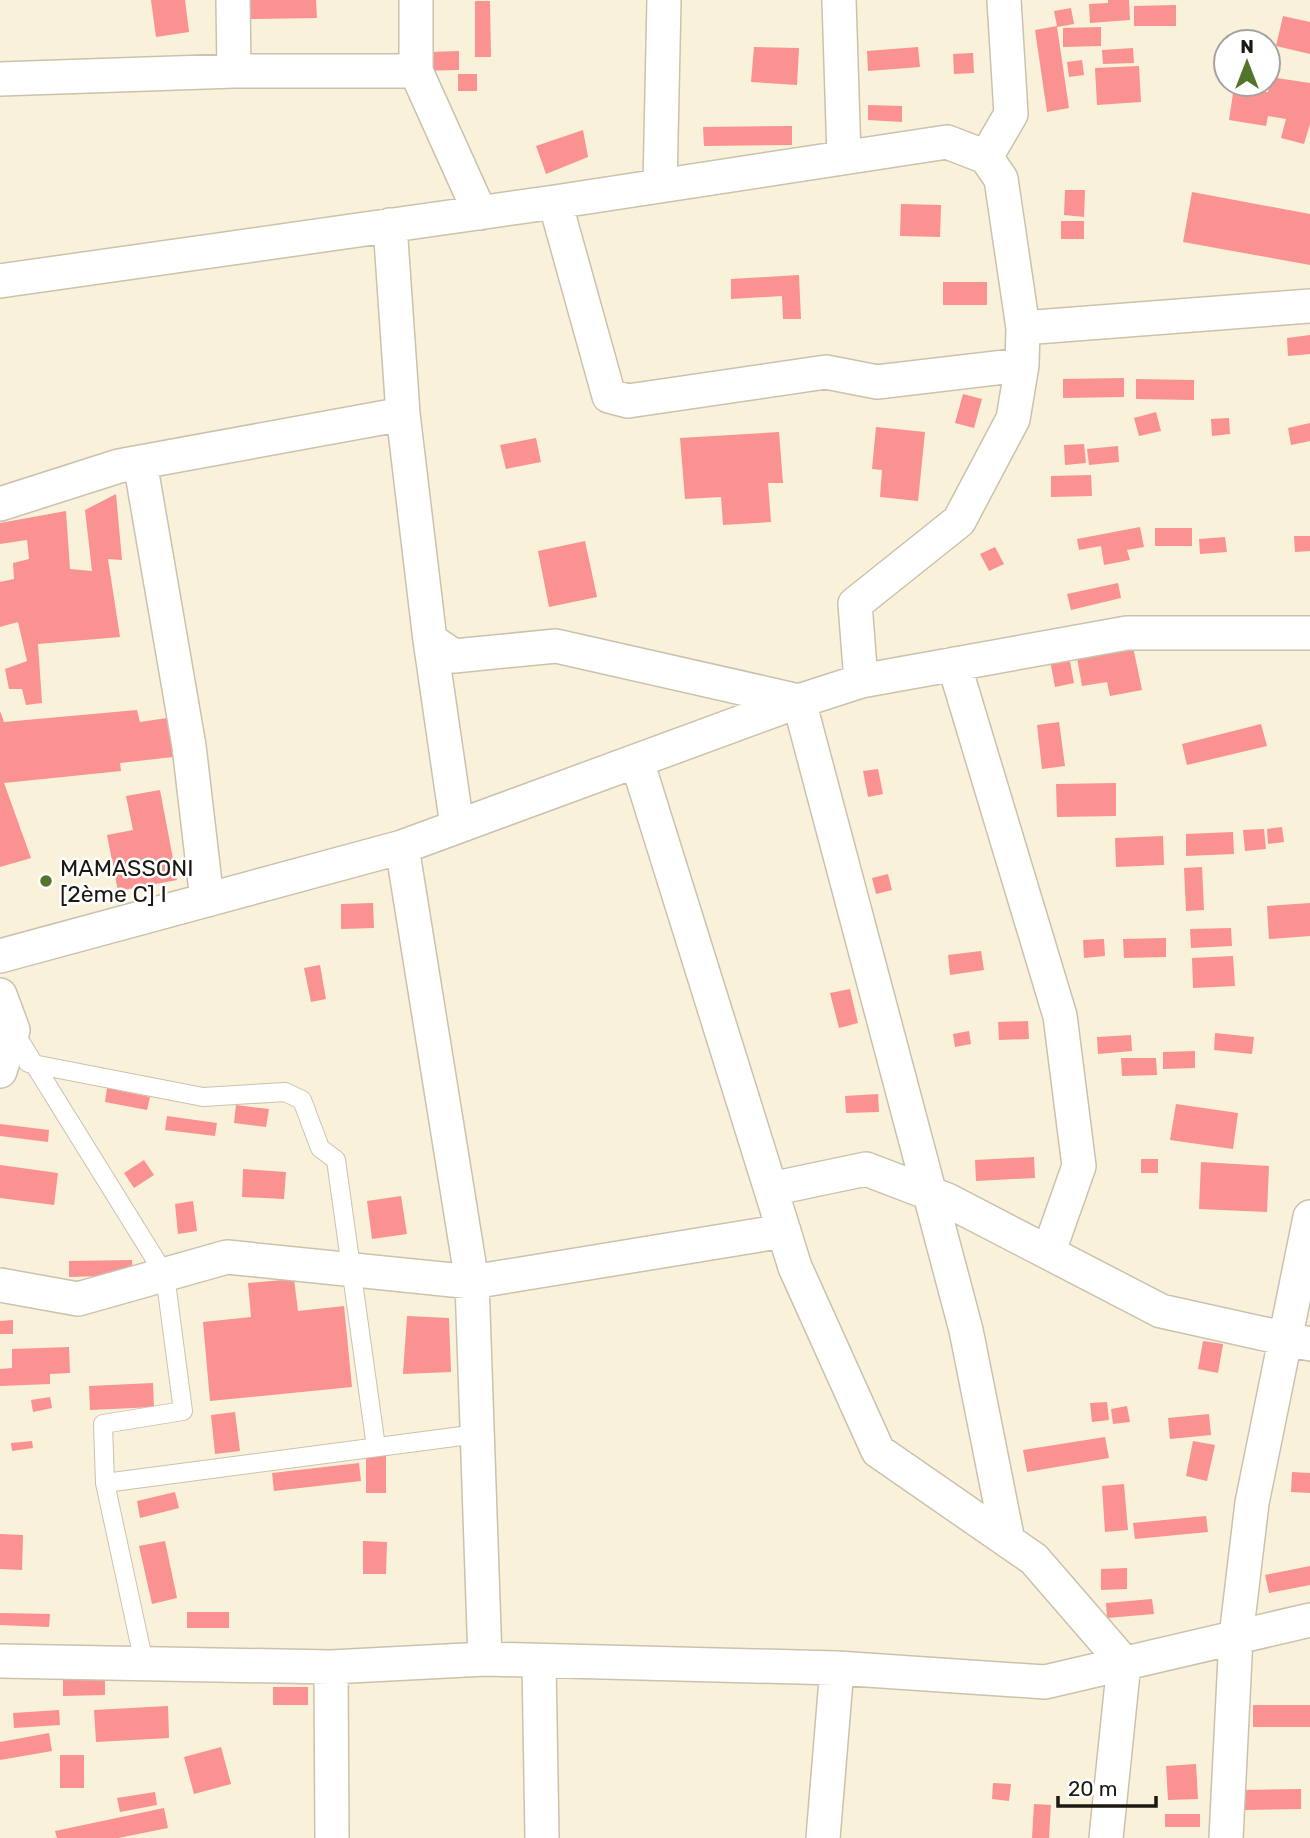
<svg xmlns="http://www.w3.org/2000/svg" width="1310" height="1838" font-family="Rubik,sans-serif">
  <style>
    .building { fill: #f99290 }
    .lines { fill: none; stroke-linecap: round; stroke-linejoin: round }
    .service-casing { stroke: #cac2ad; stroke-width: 20 }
    .minor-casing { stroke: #cac2ad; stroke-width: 36 }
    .service { stroke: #fff; stroke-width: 18 }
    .minor { stroke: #fff; stroke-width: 33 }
    .poi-dot { fill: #53742b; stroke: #fff; stroke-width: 2.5 }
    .labels { text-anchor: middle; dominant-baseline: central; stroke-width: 5; stroke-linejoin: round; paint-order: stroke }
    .poi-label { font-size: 23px; fill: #1c1912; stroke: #fff; text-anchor: start }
  </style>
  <rect width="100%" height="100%" fill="#f9f1da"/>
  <path class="building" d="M151,0H185L189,32L156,37Z
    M249,0H316L317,18L249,19Z
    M1108,0H1129L1130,20L1090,23L1089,4L1108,3Z
    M475,1H490L491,57H475Z
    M1176,5V26H1134V6Z
    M1071,8L1074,24L1057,27L1069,108L1047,112L1035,30L1057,26L1054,11Z
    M1283,16L1310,22V54L1276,46Z
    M1101,27V46L1063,47V28Z
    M754,47L799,48L797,85L751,82Z
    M918,47L920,67L868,71L867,51Z
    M1133,48L1134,63L1103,64L1102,50Z
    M459,51V70L416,71L430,52Z
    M973,53L974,73L954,74L953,54Z
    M1082,60L1084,75L1069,77L1067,62Z
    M1139,66L1141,102L1097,105L1095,68Z
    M458,74H477V91H458Z
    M1270,77L1310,83V124L1304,144L1281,138L1286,119L1268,116L1266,126L1229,120L1234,87L1268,92Z
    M868,105L902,106V122L868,120Z
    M792,126V145L704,146L703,127Z
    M583,130L588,157L546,174L536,146Z
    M1065,190H1085L1084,217L1064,215Z
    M1192,192L1310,214V265L1183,242Z
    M901,204L941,205L940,237L900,236Z
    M1061,221H1084V239H1061Z
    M799,275L801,319H783L782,296L731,299V279Z
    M943,282H987V305H943Z
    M1310,335V354L1288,356L1287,338Z
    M1124,378V397L1063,398V379Z
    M1136,379L1194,380V400L1136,399Z
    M963,394L982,399L974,428L955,423Z
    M1156,412L1161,431L1139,436L1134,418Z
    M1229,418L1230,434L1212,436L1211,419Z
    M1310,423V441L1291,445L1288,428Z
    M876,427L925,432L918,501L880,497L882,470L872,469Z
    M779,432L783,483H768L771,522L723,525L721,497L685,499L680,438Z
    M536,438L541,462L506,469L500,445Z
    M1084,444L1086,463L1065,465L1064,445Z
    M1118,446L1119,462L1089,465L1087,449Z
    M1091,475L1092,496L1051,497V476Z
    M116,494L122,560L108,559L120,637L38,644L42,703L26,705L22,689H9L5,669L27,661L18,622L0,627V582L14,579L13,563L29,559L27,540L0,544V523L66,511L70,569L92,571L85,510Z
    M1140,527L1144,547L1127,550L1130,560L1104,565L1101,546L1079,550L1077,539Z
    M1155,528H1192V546H1155Z
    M1294,536H1310V551L1295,552Z
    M1225,537L1227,552L1200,554L1199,539Z
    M585,541L597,597L549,607L538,551Z
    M995,547L1004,564L989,571L980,554Z
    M1118,583L1121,598L1071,610L1067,594Z
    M1132,642L1142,690L1110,696L1107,682L1082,686L1076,652Z
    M1068,651L1074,683L1055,687L1049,655Z
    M137,710L140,722L167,718L173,757L120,763L121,771L4,783L31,858L0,867V711L4,722Z
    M1059,722L1065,766L1042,769L1037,725Z
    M1261,724L1267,746L1187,765L1182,744Z
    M878,769L883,794L868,797L863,771Z
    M1116,783V816L1057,817L1056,784Z
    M160,790L177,880L118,891L107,835L133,830L126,796Z
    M1282,827L1284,842L1268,844L1267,829Z
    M1264,829L1266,849L1245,851L1243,830Z
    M1233,832L1234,854L1186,856V834Z
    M1163,836L1164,865L1116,867L1115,838Z
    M1202,867L1204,910L1186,911L1184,868Z
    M888,874L892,890L876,894L872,878Z
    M373,903L374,928L341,929V904Z
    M1310,903V936L1269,939L1267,906Z
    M1231,928L1232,946L1191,948L1190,929Z
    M1166,938V957L1124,958L1123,939Z
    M1104,939L1105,956L1084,958L1083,940Z
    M981,951L984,970L950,975L948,955Z
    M1233,956L1235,986L1193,988L1192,958Z
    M320,965L326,999L311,1002L304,968Z
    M850,989L858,1023L839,1028L830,993Z
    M1028,1021L1029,1039L999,1040L998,1022Z
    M969,1031L971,1044L955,1047L953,1034Z
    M1215,1033L1254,1037L1252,1054L1214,1050Z
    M1131,1035L1132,1051L1098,1054L1097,1037Z
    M1195,1051V1068L1163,1069V1052Z
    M1121,1058H1156L1157,1075L1122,1076Z
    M107,1088L150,1097L147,1110L105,1102Z
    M878,1094L879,1112L846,1113L845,1096Z
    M1176,1104L1238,1113L1233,1149L1170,1140Z
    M236,1105L269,1109L266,1127L234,1123Z
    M167,1116L217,1123L215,1136L165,1130Z
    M0,1124L49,1130L48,1142L0,1136Z
    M1034,1157L1035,1178L976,1181L975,1160Z
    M1141,1159H1158V1173H1141Z
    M144,1160L154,1175L134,1188L124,1173Z
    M1201,1162L1269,1166L1267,1212L1199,1209Z
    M0,1165L58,1173L54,1205L0,1198Z
    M243,1169L286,1172L284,1199L242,1197Z
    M401,1196L407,1234L372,1239L367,1201Z
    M193,1201L197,1231L178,1234L175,1204Z
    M132,1260L133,1275L69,1277V1261Z
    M294,1279L298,1311L344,1306L352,1387L210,1401L203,1322L251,1317L248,1283Z
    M407,1316L449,1318L451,1372L403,1374Z
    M13,1320V1334H0V1321Z
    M1203,1341L1223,1344L1218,1373L1198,1369Z
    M69,1347L70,1373L50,1374V1384L0,1386V1369L12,1368V1349Z
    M153,1383L154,1407L90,1410L89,1386Z
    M50,1397L52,1408L33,1412L31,1400Z
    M1107,1402L1109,1420L1092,1422L1090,1403Z
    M1127,1406L1130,1422L1113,1424L1111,1409Z
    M235,1412L240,1451L215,1454L211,1415Z
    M1209,1414L1211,1435L1170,1439L1168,1418Z
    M1105,1437L1109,1458L1027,1472L1023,1450Z
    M32,1441L33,1448L12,1451L11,1443Z
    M1193,1441L1215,1445L1207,1481L1186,1476Z
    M366,1456H386V1493H366Z
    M359,1463L361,1481L274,1491L272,1473Z
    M1292,1472L1310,1473V1493L1291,1492Z
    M1124,1484L1128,1530L1105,1532L1102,1486Z
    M175,1492L179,1508L140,1518L137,1501Z
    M1206,1516L1208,1532L1135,1539L1133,1523Z
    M0,1534L23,1535L22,1570L0,1569Z
    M165,1541L177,1598L152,1604L139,1546Z
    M363,1541L387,1542L386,1574H363Z
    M1310,1566V1585L1269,1593L1265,1575Z
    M1127,1568V1589L1101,1590V1569Z
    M1152,1599L1154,1614L1107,1618L1106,1603Z
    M187,1612H229V1628H187Z
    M0,1613L50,1614L49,1627L0,1625Z
    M105,1677V1695L63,1696V1678Z
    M273,1687H308V1705H273Z
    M1253,1705H1310V1727H1253Z
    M168,1706L169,1738L96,1742L94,1710Z
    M59,1710L60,1725L14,1728L13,1713Z
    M49,1733L52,1751L0,1760V1742Z
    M221,1747L231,1784L194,1794L184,1757Z
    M60,1755H84V1788H60Z
    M1196,1764L1198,1799L1168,1800L1166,1766Z
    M993,1783L1011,1784L1009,1801L992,1799Z
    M1301,1789V1809L1244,1810V1790Z
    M155,1792L157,1805L120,1812L117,1798Z
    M1034,1804L1051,1805L1049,1838H1032Z
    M164,1808L168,1828L118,1838H57L55,1831Z
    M1165,1814H1200V1827H1165Z"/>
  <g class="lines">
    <g class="service-casing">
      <path id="service" d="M13,1030L165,1275L183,1411L103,1424L105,1483L144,1663
        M28,1063L203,1097L285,1092L302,1100L320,1148L336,1160L376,1447
        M105,1483L477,1434"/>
    </g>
    <g class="minor-casing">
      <path id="minor" d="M233,0L234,71
        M416,0V71L480,213
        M839,0L844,157
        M1004,0L1011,114L986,157L1001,179L1023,328
        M0,79L234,71H416
        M660,185L664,0
        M555,202L609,396L628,401L826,372L877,382L1022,365
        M390,225L403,414L430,640L454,656L556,646L799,701L966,1330L1008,1541
        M0,281L555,202L947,142L986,157
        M140,462L189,746L207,900
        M0,504L119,466L403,414
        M430,640L457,826
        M954,664L1060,1016L1079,1166L1049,1251
        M861,681L855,604L959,521L1013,419L1022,365L1023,328L1310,306
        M637,761L795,1267L878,1451L1034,1559L1124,1663L1106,1838
        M402,847L472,1282L485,1659
        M0,956L402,847L799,701L861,681L1127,633H1310
        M0,995L13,1030L0,1071
        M771,1189L866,1169L947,1200L1161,1311L1310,1344
        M0,1285L78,1299L227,1257L472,1282L784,1231
        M0,1661L331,1667L485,1659L837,1668L1045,1682L1310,1620
        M539,1662L542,1838
        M331,1667L332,1838
        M823,1838L837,1668
        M1226,1838L1236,1637L1252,1503L1310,1217"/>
    </g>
    <use href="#service" class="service"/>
    <use href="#minor" class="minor"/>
  </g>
  <circle class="poi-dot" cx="46" cy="881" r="7"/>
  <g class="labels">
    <g class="poi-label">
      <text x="60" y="868">MAMASSONI<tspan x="60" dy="26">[2ème C] I</tspan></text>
    </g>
  </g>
  <g transform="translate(1247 63)"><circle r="33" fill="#ffffff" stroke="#a4a3a0" stroke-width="2"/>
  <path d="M0-5L12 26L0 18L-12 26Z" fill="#53742b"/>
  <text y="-10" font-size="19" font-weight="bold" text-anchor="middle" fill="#1c1912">N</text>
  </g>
  <path d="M1058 1796v10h98v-10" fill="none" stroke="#1c1912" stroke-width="3.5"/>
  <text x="1068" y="1796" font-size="21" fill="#1c1912" stroke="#ffffff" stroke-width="5" paint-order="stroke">20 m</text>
</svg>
